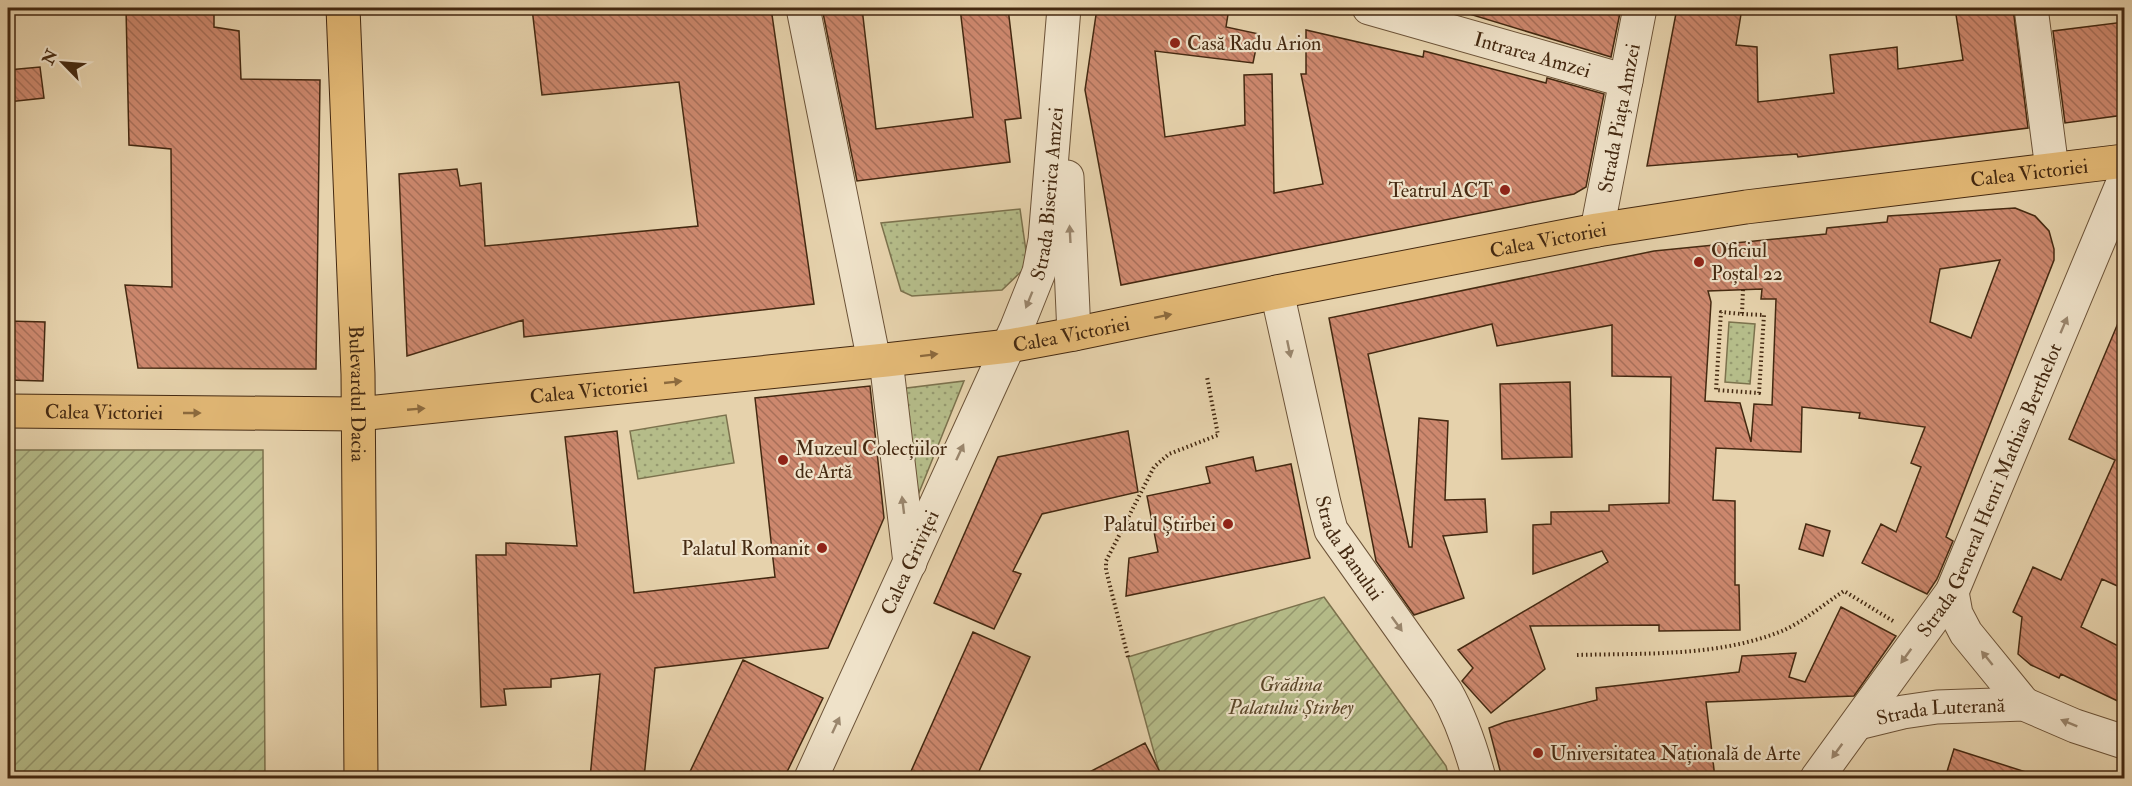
<svg xmlns="http://www.w3.org/2000/svg" width="2132" height="786" font-family="'IM FELL Double Pica',serif">
  <style>
    .grass { fill: url(#grass-dots); stroke: #7c724d; stroke-width: 1.5 }
    .garden { fill: url(#garden-furrows); stroke: #7c724d; stroke-width: 1.5 }
    .building { fill: url(#building-back-hatch); stroke: #442911; stroke-width: 1.5; fill-rule: evenodd }
    .lines { fill: none; stroke-linecap: round; stroke-linejoin: round }
    .minor-casing { stroke: #6c5338; stroke-width: 35 }
    .major-casing { stroke: #442911; stroke-width: 35 }
    .path { stroke: #442911; stroke-width: 4; stroke-dasharray: 1.5 3; stroke-linecap: butt }
    .minor { stroke: #efe2c9; stroke-width: 33 }
    .major { stroke: #e3b976; stroke-width: 33 }
    .oneway { fill: #9a866d }
    .oneway2 { fill: #8c6a3e }
    .poi-dot { fill: #8f2418; stroke: #efe2c9; stroke-width: 2 }
    .labels { text-anchor: middle; dominant-baseline: central; stroke-width: 4.5; stroke-linejoin: round; paint-order: stroke }
    .poi-label { font-size: 20px; fill: #442911; stroke: #efe2c9; text-anchor: start }
    .street-label { font-size: 20px; fill: #442911; stroke: #efe2c9 }
    .park-label { font-size: 20px; font-style: italic; fill: #5b4629; stroke: #efe2c9 }
  </style>
  <defs>
    <pattern id="grass-dots" width="8" height="8" patternUnits="userSpaceOnUse" patternTransform="scale(1.5)"><rect width="8" height="8" fill="#b5bc89"/><path d="M2 2h.1M6 6h.1" fill="none" stroke="#95996f" stroke-width="1.8" stroke-linecap="round"/></pattern>
    <pattern id="garden-furrows" width="10" height="10" patternUnits="userSpaceOnUse" patternTransform="scale(1.5)"><rect width="10" height="10" fill="#b5bc89"/><path d="M-1 1l2-2M0 10L10 0M9 11l2-2" fill="none" stroke="#95996f"/></pattern>
    <pattern id="building-back-hatch" width="6" height="6" patternUnits="userSpaceOnUse" patternTransform="scale(1.5)"><rect width="6" height="6" fill="#cd886e"/><path d="M-1 5l2 2M0 0l6 6M5-1l2 2" fill="none" stroke="#a86f59"/></pattern>
  </defs>
  <rect width="100%" height="100%" fill="#e6d2ac"/>
  <filter id="stains"><feTurbulence type="fractalNoise" baseFrequency=".00333" numOctaves="4"/><feColorMatrix values="0 0 0 0 .2 0 0 0 0 .09 0 0 0 0 .02 0 0 0 .5 -.17"/></filter>
  <radialGradient id="worn" r=".72"><stop offset=".6" stop-color="#630" stop-opacity="0"/><stop offset="1" stop-color="#630" stop-opacity=".3"/></radialGradient>
  <path class="grass" d="M1020,209L1028,265L1002,290L912,296L901,291L881,223Z
    M1729,322L1755,324L1750,384L1725,382Z
    M964,381L912,510L899,389Z
    M726,415L734,463L638,479L630,431Z"/>
  <path class="garden" d="M8,450H263L265,778H8Z
    M1324,597L1446,766L1449,778H1161L1128,657Z"/>
  <path class="building" d="M126,8H214V27L239,31L241,79L320,80L316,369L138,368L125,285L172,287L171,149L129,145Z
    M532,8H771L814,304L524,337L523,320L407,356L399,174L457,169L460,186L481,183L485,246L698,226L679,82L542,95Z
    M822,8H862L876,129L973,117L960,8H1008L1021,118L1005,120L1010,162L857,181Z
    M1097,8H1229L1226,27L1259,34L1253,63L1155,51L1165,137L1245,125L1244,75L1272,74L1274,193L1323,184L1301,74H1306V30L1423,57L1424,51L1546,83L1547,78L1604,94L1586,187L1574,194L1121,285L1085,90Z
    M1466,8H1621L1611,57L1466,13Z
    M1677,8H1742L1736,45L1757,47L1758,102L1834,93L1830,55L1897,47L1898,69L1963,60L1955,8H2013L2028,128L1798,157L1797,154L1647,166Z
    M2124,22V115L2065,123L2053,31Z
    M40,67L44,98L8,102V70Z
    M2015,208L2035,216L2049,231L2054,249V260L1946,537L1953,541L1937,579L1927,594L1862,563L1881,524L1896,532L1921,467L1911,463L1925,427L1859,418L1860,413L1802,407L1801,452L1716,448L1713,500L1735,501V585H1739L1740,630L1659,631V625L1530,626L1545,669L1491,713L1462,681L1473,668L1458,650L1608,562L1602,551L1533,574V525L1551,524V512L1609,511V505L1669,503L1671,377L1612,376V325L1497,346L1492,324L1368,354L1409,547H1412L1419,418L1448,421L1445,500L1485,499L1487,532L1443,536L1464,598L1414,615L1376,561L1329,318L1654,251L1826,234L1827,228L1887,222L1888,216ZM2000,260L1971,338L1930,322L1940,269ZM1762,289L1761,299H1776L1772,405L1754,404L1751,442L1740,403L1705,401L1711,302L1708,291Z
    M2124,309V589L2102,579L2081,627L2124,649V704L2061,674L2059,678L2031,665L2018,654L2022,617L2013,612L2033,567L2061,580L2115,460L2069,439Z
    M8,321L45,322L43,381L8,380Z
    M1570,382L1572,457L1502,459L1500,384Z
    M870,386L884,518L828,648L655,668L644,778H590L600,674L551,679V687L504,689L506,705L481,707L476,555H506V543L577,546L565,437L617,431L634,593L775,577L755,398Z
    M1128,431L1138,492L1042,514L1013,571L1021,574L994,629L934,603L998,457Z
    M1253,457L1256,471L1291,464L1310,558L1126,596L1129,558L1158,552L1147,496L1210,483L1206,467Z
    M1806,524L1830,531L1823,556L1799,549Z
    M1841,607L1896,636L1854,696L1706,702L1715,778H1502L1489,728L1505,722L1597,700L1596,688L1739,672L1742,656L1796,653L1789,677L1805,682Z
    M973,632L1030,657L976,778H908Z
    M743,660L823,698L784,778H687Z
    M1145,743L1163,778H1078Z
    M1954,749L2032,774L2031,778H1945Z"/>
  <g class="lines">
    <g class="minor-casing">
      <g id="minor">
        <path d="M803,8L874,361"/>
        <path id="s1" d="M1369,8L1626,81"/>
        <path d="M2031,8L2052,169"/>
        <path d="M1067,177L1074,334"/>
        <path id="s2" d="M1597,230L1640,8"/>
        <path id="s3" d="M1277,292L1324,503L1331,530L1446,692C1462,720 1471,748 1479,778"/>
        <path d="M886,360L910,563"/>
        <path d="M1952,592L1956,614L1966,633L2024,704"/>
        <path id="s4" d="M1858,723L1903,712L1937,707L2024,704L2075,726L2124,742"/>
        <path id="s5" d="M811,778L1017,327L1039,272L1045,240L1064,8"/>
        <path id="s6" d="M1817,778L1952,592L2124,180"/>
      </g>
    </g>
    <g class="major-casing">
      <g id="major">
        <path id="s7" d="M343,8L358,374L361,778"/>
        <path id="s8" d="M8,411L358,414L886,360L1009,346L1074,334L1277,292L1597,230L1746,207L2124,161"/>
      </g>
    </g>
    <path class="path" d="M1742,314L1764,315L1759,393L1716,390L1721,312L1742,314L1743,289
      M1577,655C1646,653 1717,657 1782,631C1803,622 1824,604 1844,591L1893,621
      M1128,657L1106,570V561L1154,467L1169,454L1218,435L1207,377
      M2117,778L2120,770"/>
    <use href="#minor" class="minor"/>
    <use href="#major" class="major"/>
  </g>
  <defs><path id="oneway-solid" d="M-6-.8H1V-3.2L6.5 0L1 3.2V.8H-6Z" transform="scale(1.5)"/></defs>
  <g class="oneway">
    <use href="#oneway-solid" transform="translate(1070 234) rotate(-93)"/>
    <use href="#oneway-solid" transform="translate(1029 300) rotate(112)"/>
    <use href="#oneway-solid" transform="translate(2064 325) rotate(-67)"/>
    <use href="#oneway-solid" transform="translate(1289 349) rotate(78)"/>
    <use href="#oneway-solid" transform="translate(960 452) rotate(-65)"/>
    <use href="#oneway-solid" transform="translate(903 505) rotate(-97)"/>
    <use href="#oneway-solid" transform="translate(1397 624) rotate(54)"/>
    <use href="#oneway-solid" transform="translate(1906 656) rotate(126)"/>
    <use href="#oneway-solid" transform="translate(1987 658) rotate(-129)"/>
    <use href="#oneway-solid" transform="translate(2069 723) rotate(-158)"/>
    <use href="#oneway-solid" transform="translate(836 725) rotate(-65)"/>
    <use href="#oneway-solid" transform="translate(1837 751) rotate(126)"/>
  </g>
  <g class="oneway2">
    <use href="#oneway-solid" transform="translate(1163 316) rotate(-12)"/>
    <use href="#oneway-solid" transform="translate(929 355) rotate(-7)"/>
    <use href="#oneway-solid" transform="translate(673 382) rotate(-6)"/>
    <use href="#oneway-solid" transform="translate(416 409) rotate(-5)"/>
    <use href="#oneway-solid" transform="translate(192 413)"/>
  </g>
  <g class="poi-dot">
    <circle cx="1175" cy="43" r="6"/>
    <circle cx="1505" cy="190" r="6"/>
    <circle cx="1699" cy="262" r="6"/>
    <circle cx="783" cy="460" r="6"/>
    <circle cx="1228" cy="524" r="6"/>
    <circle cx="822" cy="548" r="6"/>
    <circle cx="1538" cy="753" r="6"/>
  </g>
  <g class="labels">
    <g class="poi-label">
      <text x="1187" y="43">Casă Radu Arion</text>
      <text x="1493" y="190" text-anchor="end">Teatrul ACT</text>
      <text x="1711" y="250">Oficiul<tspan x="1711" dy="23">Poștal 22</tspan></text>
      <text x="795" y="448">Muzeul Colecțiilor<tspan x="795" dy="23">de Artă</tspan></text>
      <text x="1216" y="524" text-anchor="end">Palatul Știrbei</text>
      <text x="810" y="548" text-anchor="end">Palatul Romanit</text>
      <text x="1550" y="753">Universitatea Națională de Arte</text>
    </g>
    <g class="street-label">
      <text stroke="none"><textPath href="#s1" startOffset="170">Intrarea Amzei</textPath></text>
      <text stroke="none"><textPath href="#s2" startOffset="114">Strada Piața Amzei</textPath></text>
      <text stroke="none"><textPath href="#s8" startOffset="2040">Calea Victoriei</textPath></text>
      <text stroke="none"><textPath href="#s5" startOffset="634">Strada Biserica Amzei</textPath></text>
      <text stroke="none"><textPath href="#s8" startOffset="1554">Calea Victoriei</textPath></text>
      <text stroke="none"><textPath href="#s8" startOffset="1068">Calea Victoriei</textPath></text>
      <text stroke="none"><textPath href="#s8" startOffset="582">Calea Victoriei</textPath></text>
      <text stroke="none"><textPath href="#s7" startOffset="386">Bulevardul Dacia</textPath></text>
      <text stroke="none"><textPath href="#s8" startOffset="96">Calea Victoriei</textPath></text>
      <text stroke="none"><textPath href="#s6" startOffset="338">Strada General Henri Mathias Berthelot</textPath></text>
      <text stroke="none"><textPath href="#s3" startOffset="268">Strada Banului</textPath></text>
      <text stroke="none"><textPath href="#s5" startOffset="237">Calea Griviței</textPath></text>
      <text stroke="none"><textPath href="#s4" startOffset="84">Strada Luterană</textPath></text>
    </g>
    <g class="park-label">
      <text x="1291" y="684">Grădina<tspan x="1291" dy="23">Palatului Știrbey</tspan></text>
    </g>
  </g>
  <rect width="2132" height="786" fill="none" stroke="#e6d2ac" stroke-width="30"/>
  <rect x="9" y="9" width="2114" height="768" fill="none" stroke="#442911" stroke-width="3"/>
  <rect x="15" y="15" width="2102" height="756" fill="none" stroke="#442911" stroke-width="1.5"/>
  <g transform="translate(63 63) rotate(295)" stroke="#efe2c9" stroke-width="4.5" paint-order="stroke">
  <path d="M0-4.5L10 22L0 15L-10 22Z" fill="#442911"/>
  <text y="-9" font-size="16" font-weight="bold" text-anchor="middle" fill="#442911">N</text>
  </g>
  <rect width="100%" height="100%" filter="url(#stains)"/>
  <rect width="100%" height="100%" fill="url(#worn)"/>
</svg>
